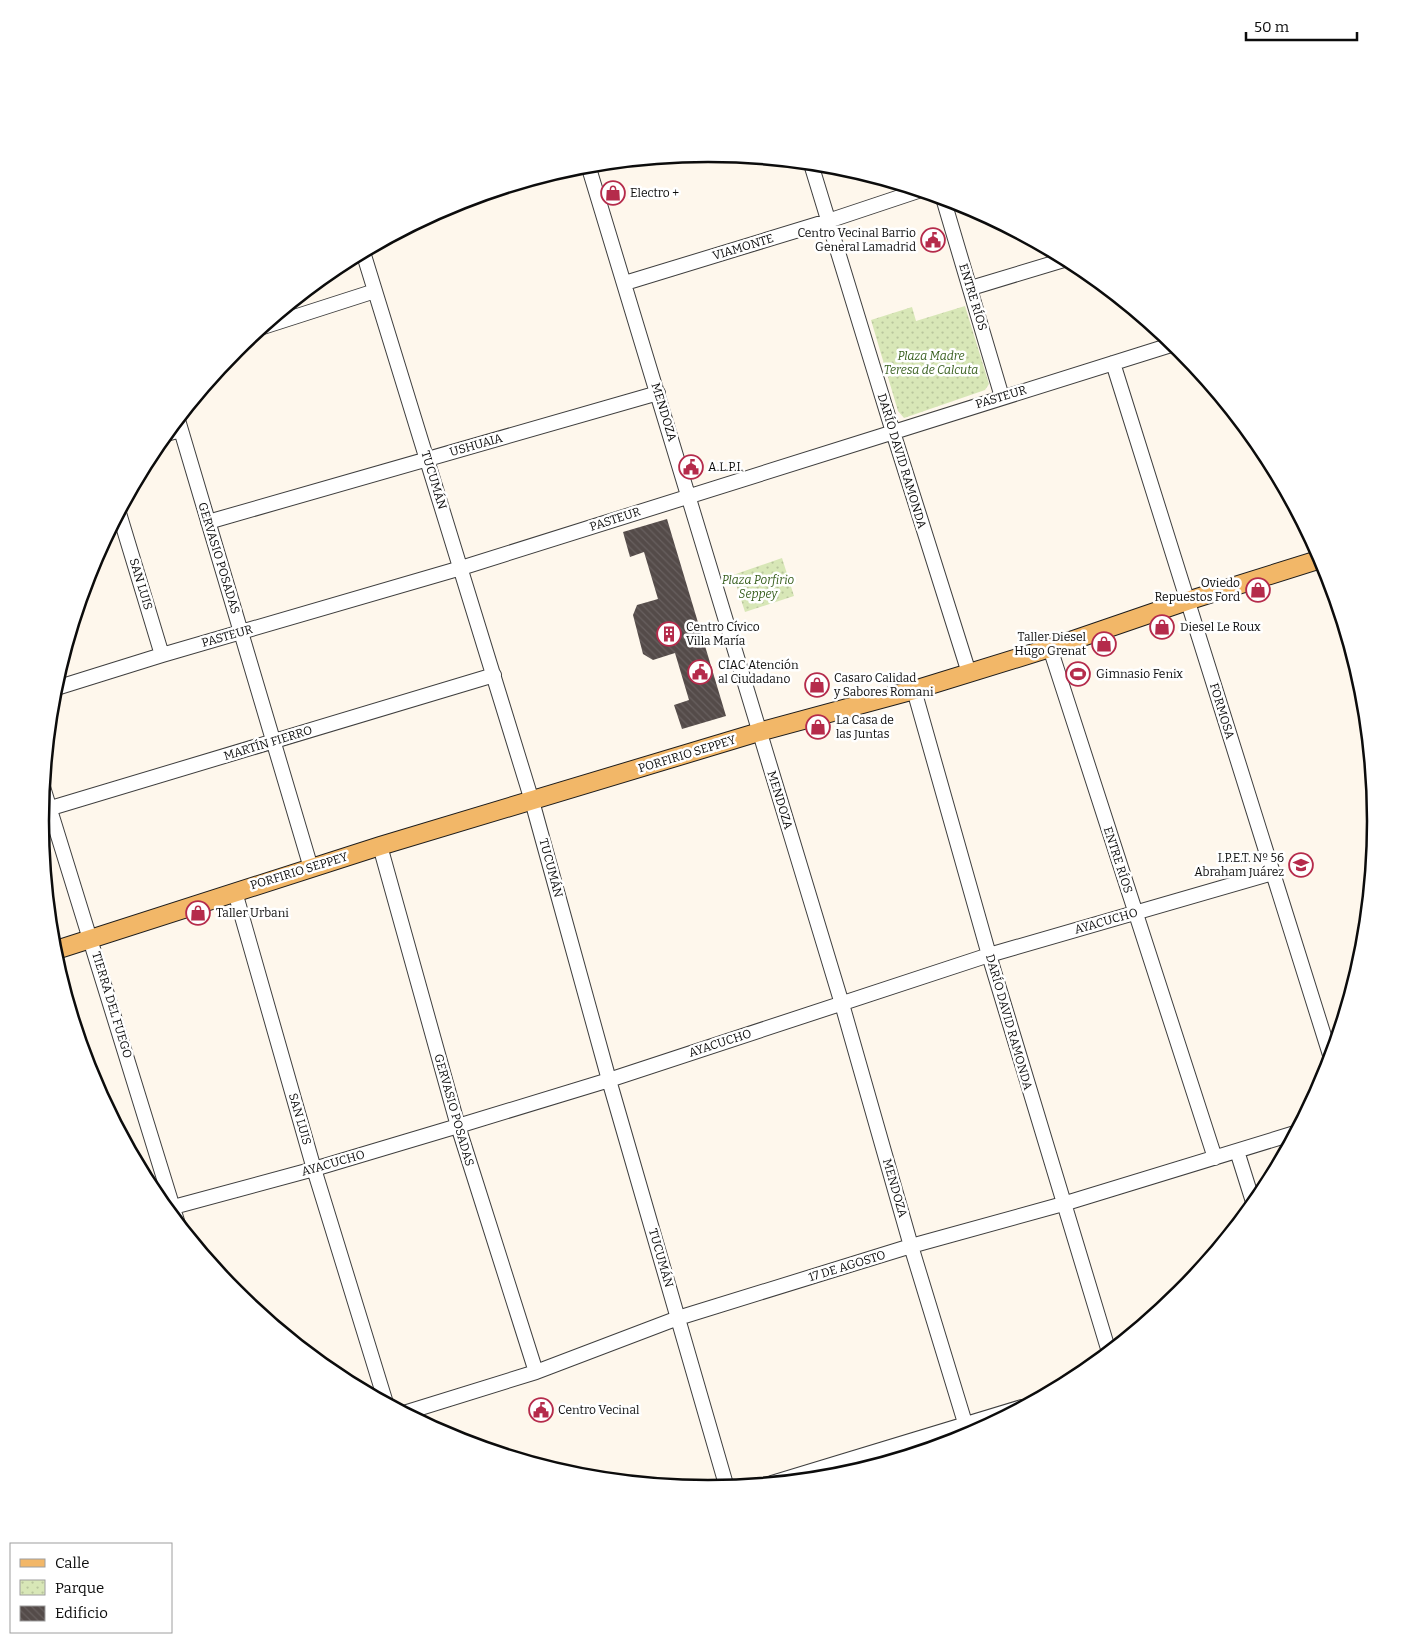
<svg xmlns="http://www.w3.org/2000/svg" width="1416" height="1643" font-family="Bitter,serif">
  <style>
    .park { fill: url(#park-dots) }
    .building { fill: url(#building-back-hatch) }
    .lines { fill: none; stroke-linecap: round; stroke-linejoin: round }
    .minor-casing { stroke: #3f3f3f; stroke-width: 16 }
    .major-casing { stroke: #1d1d1d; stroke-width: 20 }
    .minor { stroke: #fff; stroke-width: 14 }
    .major { stroke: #f2b768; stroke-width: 18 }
    .labels { text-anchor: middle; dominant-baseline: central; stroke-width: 5; stroke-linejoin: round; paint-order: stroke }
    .poi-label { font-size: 12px; fill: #0c0c0c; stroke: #fff; text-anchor: start }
    .street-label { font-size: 12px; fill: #0c0c0c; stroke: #fff }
    .park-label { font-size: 12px; font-style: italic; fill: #396020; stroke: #fff }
    .rim { fill: none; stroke: #0c0c0c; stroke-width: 2.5 }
  </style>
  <defs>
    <pattern id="park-dots" width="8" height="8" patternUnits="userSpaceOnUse" patternTransform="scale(1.25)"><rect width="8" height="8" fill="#d8e7b7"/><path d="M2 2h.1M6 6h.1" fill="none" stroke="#b8c59c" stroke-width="1.8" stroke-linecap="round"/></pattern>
    <pattern id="building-back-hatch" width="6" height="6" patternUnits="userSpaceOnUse" patternTransform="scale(1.25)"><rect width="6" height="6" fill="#544b49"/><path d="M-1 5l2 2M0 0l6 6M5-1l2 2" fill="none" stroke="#68605f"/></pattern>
  </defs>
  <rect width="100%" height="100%" fill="#fef7ec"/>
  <path class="park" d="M965,306L989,384L985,390L904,418L898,411L871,320L912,307L916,321Z
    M782,558L794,596L745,612L733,575Z"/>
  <path class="building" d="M667,519L726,716L682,729L674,705L689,700L675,653L653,660L643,654L633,615L637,605L658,599L644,552L630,557L623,532Z"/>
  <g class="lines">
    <g class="minor-casing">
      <path id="minor" d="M811,164L893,432L969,673
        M588,165L842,1004L911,1246L969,1436
        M943,198L1002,397
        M363,252L532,801L609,1080L727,1488
        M625,283L828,221L918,191
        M971,288L1067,259
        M263,327L375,291
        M1113,363L1331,1058
        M178,420L311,868
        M166,434L181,430
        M119,513L162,655
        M208,522L658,393
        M1050,648L1215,1158
        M53,689L162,655L461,568L1174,344
        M914,690L989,955L1109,1352
        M43,787L178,1224
        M41,811L494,675
        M380,846L458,1126L536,1372
        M235,892L314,1169L386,1403
        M1237,1151L1254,1205
        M166,1209L314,1169L458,1126L609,1080L989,955L1273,873
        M404,1413L536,1372L678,1318L911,1246L1063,1204L1295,1133
        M772,1483L1022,1407"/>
    </g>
    <g class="major-casing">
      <path id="major" d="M53,951L380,846L759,732L914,690L1050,648L1187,601L1321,559"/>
    </g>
    <use href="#minor" class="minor"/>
    <use href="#major" class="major"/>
  </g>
  <defs>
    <g id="shop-ring" transform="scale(1.25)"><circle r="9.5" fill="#fff" stroke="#b52b4b" stroke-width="1.5"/><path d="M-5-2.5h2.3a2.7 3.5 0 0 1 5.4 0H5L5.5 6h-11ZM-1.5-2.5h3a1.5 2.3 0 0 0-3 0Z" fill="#b52b4b"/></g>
    <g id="civic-ring" transform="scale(1.25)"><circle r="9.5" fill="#fff" stroke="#b52b4b" stroke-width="1.5"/><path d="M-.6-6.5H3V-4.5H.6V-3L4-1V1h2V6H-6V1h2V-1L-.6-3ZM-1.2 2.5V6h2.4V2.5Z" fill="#b52b4b"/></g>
    <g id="building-ring" transform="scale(1.25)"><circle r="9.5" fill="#fff" stroke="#b52b4b" stroke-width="1.5"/><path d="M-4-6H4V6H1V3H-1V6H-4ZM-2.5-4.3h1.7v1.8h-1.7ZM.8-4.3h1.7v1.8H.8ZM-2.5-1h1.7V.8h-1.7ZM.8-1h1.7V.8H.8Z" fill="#b52b4b"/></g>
    <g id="stadium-ring" transform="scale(1.25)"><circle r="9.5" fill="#fff" stroke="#b52b4b" stroke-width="1.5"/><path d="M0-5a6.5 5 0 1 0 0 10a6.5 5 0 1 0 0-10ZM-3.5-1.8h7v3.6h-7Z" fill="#b52b4b"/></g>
    <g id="school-ring" transform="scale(1.25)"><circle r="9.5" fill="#fff" stroke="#b52b4b" stroke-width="1.5"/><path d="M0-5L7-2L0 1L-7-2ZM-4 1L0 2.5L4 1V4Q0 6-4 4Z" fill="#b52b4b"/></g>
  </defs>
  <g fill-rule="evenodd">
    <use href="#shop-ring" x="613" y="193"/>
    <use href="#civic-ring" x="933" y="240"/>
    <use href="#civic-ring" x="691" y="467"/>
    <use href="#shop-ring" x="1258" y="590"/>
    <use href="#shop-ring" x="1162" y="627"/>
    <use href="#building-ring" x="669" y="634"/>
    <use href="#shop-ring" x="1104" y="644"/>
    <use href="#civic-ring" x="700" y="672"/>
    <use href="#stadium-ring" x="1078" y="674"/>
    <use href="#shop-ring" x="817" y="685"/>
    <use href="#shop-ring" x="818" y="727"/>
    <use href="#school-ring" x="1301" y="865"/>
    <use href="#shop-ring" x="198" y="913"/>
    <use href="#civic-ring" x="541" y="1410"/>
  </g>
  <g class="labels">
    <g class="poi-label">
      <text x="630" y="193">Electro +</text>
      <text x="916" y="233" text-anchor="end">Centro Vecinal Barrio<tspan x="916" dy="14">General Lamadrid</tspan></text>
      <text x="708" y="467">A.L.P.I.</text>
      <text x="1240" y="583" text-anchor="end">Oviedo<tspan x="1240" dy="14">Repuestos Ford</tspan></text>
      <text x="686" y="627">Centro Cívico<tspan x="686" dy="14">Villa María</tspan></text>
      <text x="1180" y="627">Diesel Le Roux</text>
      <text x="1086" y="637" text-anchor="end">Taller Diesel<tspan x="1086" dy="14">Hugo Grenat</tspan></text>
      <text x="718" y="665">CIAC Atención<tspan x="718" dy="14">al Ciudadano</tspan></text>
      <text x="1096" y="674">Gimnasio Fenix</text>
      <text x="834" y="678">Casaro Calidad<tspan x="834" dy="14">y Sabores Romani</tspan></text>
      <text x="836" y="720">La Casa de<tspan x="836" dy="14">las Juntas</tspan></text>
      <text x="1284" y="858" text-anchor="end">I.P.E.T. Nº 56<tspan x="1284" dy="14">Abraham Juárez</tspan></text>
      <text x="216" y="913">Taller Urbani</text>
      <text x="558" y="1410">Centro Vecinal</text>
    </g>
    <g class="street-label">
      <text transform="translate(743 247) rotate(-17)">VIAMONTE</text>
      <text transform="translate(973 297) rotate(73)">ENTRE RÍOS</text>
      <text transform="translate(1001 397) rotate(-17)">PASTEUR</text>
      <text transform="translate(664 412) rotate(73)">MENDOZA</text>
      <text transform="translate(476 445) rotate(-16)">USHUAIA</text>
      <text transform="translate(902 461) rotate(73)">DARÍO DAVID RAMONDA</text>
      <text transform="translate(434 480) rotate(73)">TUCUMÁN</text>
      <text transform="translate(615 519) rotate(-18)">PASTEUR</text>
      <text transform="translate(219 558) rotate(73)">GERVASIO POSADAS</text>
      <text transform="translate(141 584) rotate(73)">SAN LUIS</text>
      <text transform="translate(227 636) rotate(-16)">PASTEUR</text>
      <text transform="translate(1222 711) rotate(73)">FORMOSA</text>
      <text transform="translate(268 743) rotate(-17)">MARTÍN FIERRO</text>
      <text transform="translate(687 754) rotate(-17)">PORFIRIO SEPPEY</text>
      <text transform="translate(780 800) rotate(73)">MENDOZA</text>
      <text transform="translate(1118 860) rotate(72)">ENTRE RÍOS</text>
      <text transform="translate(551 868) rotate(75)">TUCUMÁN</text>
      <text transform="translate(299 871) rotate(-17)">PORFIRIO SEPPEY</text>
      <text transform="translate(1106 921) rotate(-16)">AYACUCHO</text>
      <text transform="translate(112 1005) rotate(73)">TIERRA DEL FUEGO</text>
      <text transform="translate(1009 1022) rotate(74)">DARÍO DAVID RAMONDA</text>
      <text transform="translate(720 1043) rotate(-18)">AYACUCHO</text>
      <text transform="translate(454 1110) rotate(74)">GERVASIO POSADAS</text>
      <text transform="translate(300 1119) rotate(74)">SAN LUIS</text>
      <text transform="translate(333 1163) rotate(-16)">AYACUCHO</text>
      <text transform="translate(895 1188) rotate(74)">MENDOZA</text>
      <text transform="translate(661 1258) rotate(74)">TUCUMÁN</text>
      <text transform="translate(847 1266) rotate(-17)">17 DE AGOSTO</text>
    </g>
    <g class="park-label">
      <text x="931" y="356">Plaza Madre<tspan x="931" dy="14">Teresa de Calcuta</tspan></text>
      <text x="758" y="580">Plaza Porfirio<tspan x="758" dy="14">Seppey</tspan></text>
    </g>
  </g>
  <path d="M0 0H1416V1643H0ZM49 821a659 659 0 1 1 1318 0a659 659 0 1 1-1318 0Z" fill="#fff" fill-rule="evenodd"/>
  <path class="rim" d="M49 821a659 659 0 1 1 1318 0a659 659 0 1 1-1318 0Z"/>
  <rect x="10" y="1543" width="162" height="90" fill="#ffffff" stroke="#9e9e9e"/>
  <rect x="20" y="1559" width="25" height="8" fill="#f2b768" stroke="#9e9e9e"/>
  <text x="55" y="1568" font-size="15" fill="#0c0c0c">Calle</text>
  <rect x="20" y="1580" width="25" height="15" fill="url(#park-dots)" stroke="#9e9e9e"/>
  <text x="55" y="1593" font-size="15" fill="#0c0c0c">Parque</text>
  <rect x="20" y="1606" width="25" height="15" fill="url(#building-back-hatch)" stroke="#9e9e9e"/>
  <text x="55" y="1618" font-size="15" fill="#0c0c0c">Edificio</text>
  <path d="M1246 32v8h111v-8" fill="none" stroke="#0c0c0c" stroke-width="2.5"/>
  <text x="1254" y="32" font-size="15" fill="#0c0c0c" stroke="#ffffff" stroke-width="4" paint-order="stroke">50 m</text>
</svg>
